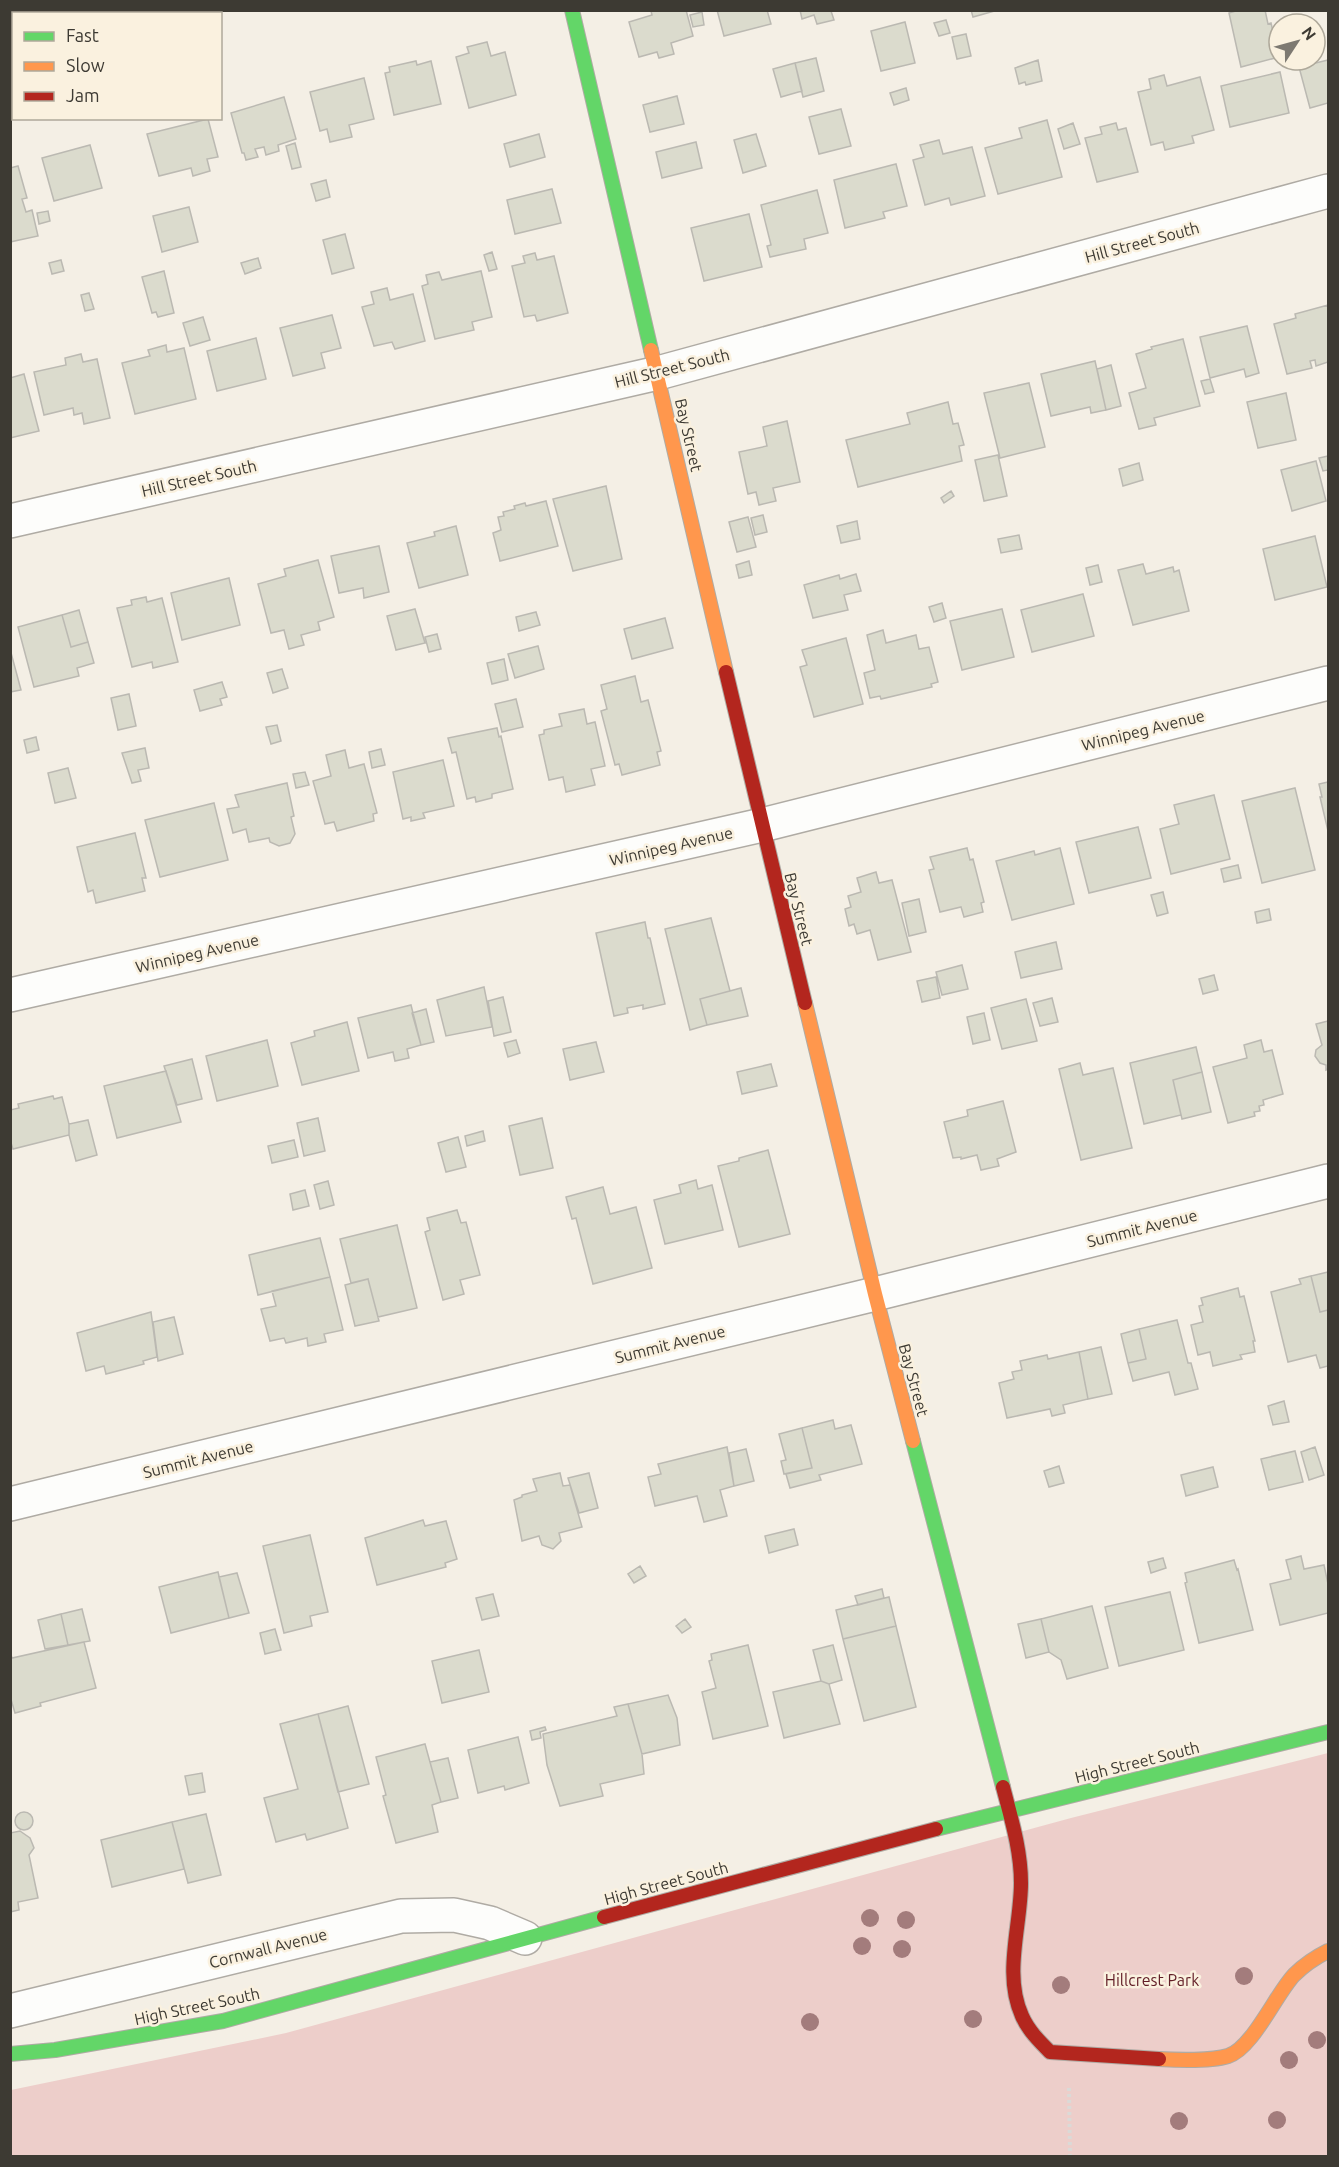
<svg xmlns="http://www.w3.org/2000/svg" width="1339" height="2167" font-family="Ubuntu,sans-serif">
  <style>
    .green { fill: #edceca }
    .building { fill: #dbdbcd; stroke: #bbb9b2; stroke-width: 1.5 }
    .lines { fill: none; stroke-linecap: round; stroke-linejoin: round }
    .street-casing { stroke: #afaba4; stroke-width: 36 }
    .fast-casing { stroke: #afaba4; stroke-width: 16 }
    .slow-casing { stroke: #afaba4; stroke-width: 16 }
    .jam-casing { stroke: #afaba4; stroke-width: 16 }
    .path { stroke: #dbdad7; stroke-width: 4; stroke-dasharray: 3 3; stroke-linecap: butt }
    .street { stroke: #fdfdfb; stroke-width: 33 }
    .fast { stroke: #63d668; stroke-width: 14 }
    .slow { stroke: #ff974d; stroke-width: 14 }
    .jam { stroke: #b3261e; stroke-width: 14 }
    .tree { fill: #a37c7c }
    .labels { text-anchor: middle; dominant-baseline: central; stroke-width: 5; stroke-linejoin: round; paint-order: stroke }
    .street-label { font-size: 16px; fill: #3d3a33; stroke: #faf1df }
    .park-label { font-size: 16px; fill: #611d26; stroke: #faf1df }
  </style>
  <rect width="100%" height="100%" fill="#f4efe5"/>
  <path class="green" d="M1328,1753V2156H11V2090L286,2033L1071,1818Z"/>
  <path class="building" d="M686,10L693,36L671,43L674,54L659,58L657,52L639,57L629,22L652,15L651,11L653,10Z
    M717,10H767L771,24L724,36Z
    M800,10H834L831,11L834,20L817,24L814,15L802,19Z
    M971,10H998L973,17Z
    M1239,10H1265L1268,24L1271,23L1279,57L1241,67L1229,13Z
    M702,12L704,25L693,27L690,15Z
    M946,20L950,33L939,36L934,23Z
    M905,22L915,63L881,71L871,31Z
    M966,34L971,56L957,59L952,37Z
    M487,42L491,56L505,52L516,95L469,108L456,57L469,53L467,47Z
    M816,58L824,91L803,97L795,63Z
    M1038,60L1042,81L1026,85L1025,82L1019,84L1015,68Z
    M1328,60V103L1310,108L1299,67Z
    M416,61L417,65L431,61L441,104L394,115L385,73L390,72L389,67Z
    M795,63L802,91L781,97L773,69Z
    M1280,72L1289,113L1230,127L1221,86Z
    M1164,75L1167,86L1200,77L1214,130L1192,136L1194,143L1165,150L1163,142L1151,145L1138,92L1151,89L1149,79Z
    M364,78L374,119L349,125L352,137L330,142L327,129L320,131L310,92Z
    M906,88L909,100L894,105L890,93Z
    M677,96L684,124L650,132L643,105Z
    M284,97L296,139L278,145L279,151L266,155L264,147L255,149L258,157L246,160L244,153H242L231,113Z
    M841,109L851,146L819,154L809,117Z
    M208,119L218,157L207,159L210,171L193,176L191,168L159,176L147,134Z
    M1047,120L1062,177L998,194L985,148L1022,138L1019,128Z
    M1073,123L1080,144L1064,149L1058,129Z
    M1116,123L1118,130L1126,128L1138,172L1097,182L1085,138L1102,134L1100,127Z
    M539,134L545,157L510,167L504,144Z
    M756,134L766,166L743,173L734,140Z
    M939,140L943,154L972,147L985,196L951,205L949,198L925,205L913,160L924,157L920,145Z
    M696,142L702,168L662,178L656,152Z
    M295,143L301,167L292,169L286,146Z
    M90,145L102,188L54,201L42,158Z
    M896,164L907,206L883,212L885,218L845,228L834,180Z
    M18,166L27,198L22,199L26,212L32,210L38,236L10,242V168Z
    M326,180L330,197L316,201L311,184Z
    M552,189L561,223L515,234L507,200Z
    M817,190L828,233L804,239L806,249L770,257L767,246L771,245L761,205Z
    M189,207L198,242L162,252L153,216Z
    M48,211L50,221L39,224L37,213Z
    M749,214L762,267L704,281L691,228Z
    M345,234L354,268L332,274L323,240Z
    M492,252L497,269L489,271L484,255Z
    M535,253L537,260L554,256L568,313L537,321L535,315L524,317L512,266L525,263L523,256Z
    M258,258L261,268L245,274L241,263Z
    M61,260L64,271L52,274L49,263Z
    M164,271L174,313L158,317L156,312L152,313L142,277Z
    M481,271L492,317L472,322L474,330L435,339L422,286L428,284L426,275L439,272L442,280Z
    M387,288L390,300L413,294L425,341L395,349L392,342L374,346L362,307L374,304L371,292Z
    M89,293L94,309L85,311L81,295Z
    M1328,305V362L1316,366L1315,360L1310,361L1312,368L1287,374L1274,324L1296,318L1295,314Z
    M332,315L341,348L321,353L325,368L293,376L280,328Z
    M203,317L210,340L190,346L183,323Z
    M1247,326L1259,373L1246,377L1244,369L1210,378L1200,337Z
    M256,338L266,379L217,391L207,351Z
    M1183,339L1200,406L1154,418L1156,425L1139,429L1129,393L1146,388L1136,354L1152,349L1151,347Z
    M166,345L167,352L184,348L196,399L135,414L122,363L150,356L148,350Z
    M81,354L83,362L97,359L110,418L84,424L82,413L74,415L73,408L44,415L34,372L66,365L65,358Z
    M1095,361L1106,410L1091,413L1090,407L1051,416L1041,374Z
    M1111,365L1121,406L1106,410L1097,369Z
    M24,374L39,431L10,438V378Z
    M1210,379L1214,392L1205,394L1201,381Z
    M1029,383L1045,447L1000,458L984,393Z
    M1286,393L1296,440L1258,448L1247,402Z
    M948,402L953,424L958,423L964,445L959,446L962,461L858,487L846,440L910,424L907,413Z
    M787,421L800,482L773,488L776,501L759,505L756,492L748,494L739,452L767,446L763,427Z
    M998,455L1007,496L984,501L975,460Z
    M1328,456V470L1323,471L1319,458Z
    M1316,461L1326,501L1292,511L1281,470Z
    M1139,463L1143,480L1123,486L1119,469Z
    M606,486L622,559L573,571L553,499Z
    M951,491L954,496L944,503L941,498Z
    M546,501L558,546L500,561L493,533L501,530L498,517L504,516L503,512L515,509L514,506L525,503L526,506Z
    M763,515L767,532L755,535L751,518Z
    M748,517L756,547L737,552L729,522Z
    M857,521L860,539L841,543L837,526Z
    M456,526L468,575L419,588L407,543L435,536L434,532Z
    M1019,535L1022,549L1001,553L998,539Z
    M1315,536L1327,587L1275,600L1263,549Z
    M379,546L389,592L364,598L363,588L339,593L331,556Z
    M318,560L334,617L318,622L320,630L301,635L304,645L289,649L284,630L271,633L258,584L286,576L284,569Z
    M749,561L752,575L739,578L736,565Z
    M1143,564L1146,574L1173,567L1174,572L1179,570L1189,611L1133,625L1118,570Z
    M1098,565L1102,582L1090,585L1086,568Z
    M856,574L861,591L844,595L848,610L813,618L804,585L839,575L840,579Z
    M229,578L240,625L182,640L171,593Z
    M1083,594L1094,636L1032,652L1021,610Z
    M146,597L147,602L162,598L178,662L153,668L152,662L132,667L117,608L132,605L131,600Z
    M942,603L946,618L934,622L929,607Z
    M415,609L425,643L396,650L387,616Z
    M1002,609L1014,657L962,670L950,621Z
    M79,610L88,642L71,647L62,615Z
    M536,612L540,625L519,631L516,617Z
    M62,615L71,647L88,642L94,663L77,668L79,676L34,687L18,627Z
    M665,618L673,648L632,659L624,629Z
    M883,630L886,643L916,635L919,649L929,647L938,682L931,684L932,687L881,699L880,696L870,698L864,673L875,670L867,635Z
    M437,634L441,649L429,652L425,637Z
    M846,638L863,704L814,717L800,667L807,665L802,650Z
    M538,646L544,669L515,678L508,654Z
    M10,649L21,690L10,692Z
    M504,659L508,680L492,684L487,663Z
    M282,669L288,688L273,693L267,673Z
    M635,676L641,702L648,700L661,751L657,752L660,765L622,775L619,764L615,765L601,711L607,709L601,685Z
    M222,682L227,697L220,699L222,705L200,711L194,690Z
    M129,694L136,726L118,730L111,698Z
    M516,699L523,727L502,732L495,704Z
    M584,709L587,724L595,722L605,766L591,769L595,785L566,792L563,777L549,780L539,735L544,734V730L562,726L559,714Z
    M277,725L281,741L271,744L266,727Z
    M497,728L499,737L501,736L513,789L492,794V798L476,802L475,797L467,799L456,752L452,753L448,738Z
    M36,737L39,750L27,753L24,740Z
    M145,748L149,768L138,770L141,781L132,783L122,753Z
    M381,749L385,765L372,768L369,752Z
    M345,750L349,768L364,764L377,813L373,814L374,821L337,831L334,822L325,824L313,781L331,776L326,755Z
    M443,760L454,806L423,813L425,818L411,821V817L403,819L393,772Z
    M68,768L76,798L55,803L48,773Z
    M305,772L309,785L296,788L293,774Z
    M1328,782V831L1320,797H1322L1319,784Z
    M287,783L294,816L291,817L295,834L290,843L279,846L270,842L269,838L249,842L246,829L233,833L227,809L239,807L235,795Z
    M1295,788L1315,870L1262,883L1242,801Z
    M1214,795L1230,859L1171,874L1160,829L1179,824L1174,805Z
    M214,803L228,860L160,877L145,820Z
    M1138,827L1151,878L1089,893L1076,842Z
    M135,833L146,878H142L145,891L96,903L93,890L88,892L77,847Z
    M967,848L970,860L973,859L984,902L981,903L983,912L964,917L961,907L940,912L929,870L934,869L930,857Z
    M1060,848L1074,904L1012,920L996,861L1034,851L1035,855Z
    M1238,865L1241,878L1224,882L1221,869Z
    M876,872L879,883L892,880L911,952L878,960L870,930L857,934L854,924L849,926L845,909L851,907L848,896L861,892L857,878Z
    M1163,892L1168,913L1157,916L1151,895Z
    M919,899L926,932L909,936L902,903Z
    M1269,909L1271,920L1257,923L1255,912Z
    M711,918L730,991L700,999L707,1025L690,1030L665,929Z
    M645,922L648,938H650L665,1004L643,1009V1005L627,1008L628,1013L614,1016L596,933Z
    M1056,942L1062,969L1021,978L1015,952Z
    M962,965L968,989L942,995L936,972Z
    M1214,975L1218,990L1203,994L1199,979Z
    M936,977L940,998L922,1002L917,981Z
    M484,987L492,1027L446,1036L437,1000Z
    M741,988L748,1016L707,1025L700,999Z
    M503,997L511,1032L494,1036L488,1001Z
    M1052,998L1058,1022L1040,1026L1033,1003Z
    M1026,999L1037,1041L1002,1049L991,1008Z
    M411,1005L421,1045L407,1049L409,1058L395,1061L393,1052L368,1058L358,1018Z
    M426,1009L434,1042L421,1045L412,1013Z
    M984,1013L990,1040L973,1044L967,1017Z
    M1328,1021V1069L1326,1070V1065L1320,1063L1315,1056L1316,1050L1322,1045L1316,1024Z
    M347,1022L359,1071L302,1085L291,1043L315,1036L314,1031Z
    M267,1040L278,1086L217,1101L206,1056Z
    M516,1040L520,1053L508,1057L504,1043Z
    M1261,1040L1264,1052L1272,1050L1283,1094L1263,1100L1264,1105L1259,1106L1260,1111L1254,1112L1255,1116L1228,1123L1213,1067L1247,1058L1244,1045Z
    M596,1042L604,1072L570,1080L563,1049Z
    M1196,1047L1202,1072L1173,1080L1181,1115L1144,1124L1130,1063Z
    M192,1059L202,1099L177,1105L164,1066Z
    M1080,1063L1083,1075L1113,1068L1132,1148L1081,1160L1059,1069Z
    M771,1064L777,1086L742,1094L737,1072Z
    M166,1071L181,1122L117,1138L104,1086Z
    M1202,1072L1211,1112L1182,1119L1173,1080Z
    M53,1096L54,1099L62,1097L69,1124V1135L13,1149L10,1140V1110L19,1108L18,1104Z
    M1003,1101L1016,1152L997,1159L999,1166L981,1170L977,1155L961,1159V1157L953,1158L944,1122L968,1116L967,1110Z
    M318,1118L325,1151L304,1156L297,1123Z
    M542,1118L553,1168L520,1175L509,1126Z
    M88,1120L97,1155L76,1161L69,1135V1124Z
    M483,1131L485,1141L467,1146L465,1136Z
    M458,1137L466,1167L446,1172L438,1143Z
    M294,1140L298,1157L272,1163L268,1146Z
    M768,1150L790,1234L739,1247L718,1166L739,1161V1158Z
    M696,1180L698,1189L712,1185L723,1230L665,1244L654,1200L681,1193L679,1185Z
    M328,1181L334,1205L320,1209L314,1185Z
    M603,1187L610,1214L636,1207L652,1268L593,1284L576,1218L572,1219L566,1197Z
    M305,1190L309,1206L293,1210L290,1194Z
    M457,1210L461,1223L466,1222L480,1275L460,1280L464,1294L443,1300L425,1232L430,1230L427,1218Z
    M397,1225L417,1308L378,1317L368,1279L351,1283L340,1239Z
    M320,1238L330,1277L258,1295L249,1255Z
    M1328,1272V1310L1320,1312L1311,1276Z
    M1311,1276L1320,1312L1328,1310V1366L1320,1368L1316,1355L1288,1362L1271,1292L1301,1284L1299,1279Z
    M330,1277L343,1330L324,1334L326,1342L308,1346L307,1338L286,1343L284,1338L270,1341L261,1309L276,1306L272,1291Z
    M368,1279L379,1321L355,1326L345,1285Z
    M1238,1288L1240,1297L1244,1296L1255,1341H1253L1255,1352L1240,1355L1242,1359L1213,1366L1210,1352L1198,1355L1191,1325L1203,1322L1199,1306L1203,1305L1201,1298Z
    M151,1312L157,1357L143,1361L144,1364L106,1374L104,1366L86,1371L77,1333Z
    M174,1317L183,1354L158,1361L153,1322Z
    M1177,1320L1188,1363H1191L1198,1389L1175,1395L1169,1372L1133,1381L1128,1363L1146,1359L1139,1329Z
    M1139,1329L1146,1359L1128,1363L1121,1334Z
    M1101,1347L1112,1394L1088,1399L1079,1352Z
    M1079,1352L1088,1399L1063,1405L1065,1413L1052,1416L1050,1409L1007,1418L999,1383L1014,1379L1012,1372L1022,1370L1020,1361L1047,1355L1048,1359Z
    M1284,1401L1289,1422L1273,1425L1268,1406Z
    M833,1420L835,1429L851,1425L862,1464L819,1475L821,1480L790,1488L786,1474L812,1468L802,1428Z
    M802,1428L812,1468L784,1474L781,1461L786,1460L779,1434Z
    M727,1447L734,1486L720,1490L727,1516L704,1522L697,1496L655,1506L648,1477L661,1474L658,1464Z
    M1315,1447L1324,1475L1309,1480L1301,1452Z
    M746,1449L754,1481L734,1486L729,1453Z
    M1295,1451L1303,1482L1269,1490L1261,1459Z
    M1059,1466L1064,1483L1049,1487L1044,1471Z
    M1213,1467L1218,1487L1186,1496L1181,1475Z
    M560,1473L563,1486L570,1485L582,1527L559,1533L561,1541L553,1549L542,1545L539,1536L522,1541L514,1500L522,1497V1495L537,1491L533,1479Z
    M589,1473L598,1508L579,1513L568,1478Z
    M423,1520L425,1526L446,1521L457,1559L445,1563L446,1567L377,1585L365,1538Z
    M794,1529L798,1545L769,1553L765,1536Z
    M310,1535L328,1612L310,1616L312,1626L284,1633L263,1546Z
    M1301,1556L1304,1569L1324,1565L1328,1584V1613L1280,1625L1270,1584L1291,1579L1286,1560Z
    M1163,1558L1166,1568L1151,1573L1148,1562Z
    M1234,1560L1237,1570L1238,1569L1253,1630L1199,1643L1185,1583L1187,1582L1185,1573Z
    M640,1566L646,1576L634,1583L628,1574Z
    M218,1572L229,1618L171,1633L159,1587Z
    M237,1573L249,1613L229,1618L219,1577Z
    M882,1589L884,1598L858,1605L855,1596Z
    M1170,1592L1184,1650L1119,1666L1105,1607Z
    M493,1594L499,1616L482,1620L476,1598Z
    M889,1597L896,1626L843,1639L836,1610Z
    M1092,1606L1108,1668L1067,1679L1061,1660L1049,1652L1041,1619Z
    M82,1609L90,1641L68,1645L61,1614Z
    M61,1614L68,1645L45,1649L38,1620Z
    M685,1619L691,1627L682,1633L676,1626Z
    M1041,1619L1049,1652L1026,1658L1018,1624Z
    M896,1626L916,1707L864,1721L843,1639Z
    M275,1629L281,1650L265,1654L260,1633Z
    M84,1642L96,1688L40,1703L41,1706L15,1713L10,1696V1652L12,1658Z
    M748,1645L768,1726L713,1739L702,1692L716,1688L709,1661L712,1660L711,1654Z
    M833,1645L842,1680L829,1684L821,1681L813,1650Z
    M479,1650L489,1692L442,1703L432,1661Z
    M821,1681L829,1684L840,1724L784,1738L773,1692Z
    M668,1695L677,1718L680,1745L642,1754L628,1704Z
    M628,1704L642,1754L644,1774L600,1784L603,1796L560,1806L547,1765L543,1734L617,1716L614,1707Z
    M348,1706L369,1784L338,1792L318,1714Z
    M318,1714L348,1828L307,1840L305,1834L276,1842L264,1798L298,1789L280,1724Z
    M545,1727L546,1730L540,1732L541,1738L532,1740L530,1731Z
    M518,1737L529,1783L505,1790L504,1786L478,1793L468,1750Z
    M425,1744L441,1802L432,1805L438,1832L396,1843L383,1796L386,1795L376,1757Z
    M448,1758L458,1798L441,1802L430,1762Z
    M202,1773L205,1792L189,1795L185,1776Z
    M15 1821a9 9 0 1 1 18 0a9 9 0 1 1-18 0Z
    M206,1814L221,1875L188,1883L172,1822Z
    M172,1822L184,1869L112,1887L101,1840Z
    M20,1831L30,1838L34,1848L29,1855L38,1898L18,1902L19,1910L10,1912V1833Z"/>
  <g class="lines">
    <g class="street-casing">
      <path id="street" d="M142,14L154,10
        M10,45H14
        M10,521L658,373L1328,191
        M10,995L762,825L1328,683
        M10,1504L875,1294L1328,1181
        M10,2011L401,1916L454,1915L490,1923L525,1938"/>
    </g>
    <g class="fast-casing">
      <path id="fast" d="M572,10L651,350
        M913,1441L1003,1787
        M936,1829L1328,1732
        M10,2054L55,2050L223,2021L604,1917"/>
    </g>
    <g class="slow-casing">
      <path id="slow" d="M651,350L726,672
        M805,1003L875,1294L913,1441
        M1159,2059C1176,2060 1212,2061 1228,2056C1252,2049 1276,1994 1294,1975C1304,1965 1316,1957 1328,1951"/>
    </g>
    <g class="jam-casing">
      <path id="jam" d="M726,672L805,1003
        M1003,1787C1011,1818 1021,1850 1021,1883C1021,1926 1003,1974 1022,2016C1028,2030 1039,2041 1050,2052L1159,2059
        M604,1917L936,1829"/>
    </g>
    <path class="path" d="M1069,2088L1070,2156"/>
    <use href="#street" class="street"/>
    <use href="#fast" class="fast"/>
    <use href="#slow" class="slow"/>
    <use href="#jam" class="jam"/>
  </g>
  <g class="tree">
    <circle cx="870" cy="1918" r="9"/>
    <circle cx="906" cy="1920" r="9"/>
    <circle cx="862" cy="1946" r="9"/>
    <circle cx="902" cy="1949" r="9"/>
    <circle cx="1244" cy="1976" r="9"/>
    <circle cx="1061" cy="1985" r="9"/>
    <circle cx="973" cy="2019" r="9"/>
    <circle cx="810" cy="2022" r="9"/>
    <circle cx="1317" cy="2040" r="9"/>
    <circle cx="1289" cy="2060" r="9"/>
    <circle cx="1277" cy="2120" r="9"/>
    <circle cx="1179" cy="2121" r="9"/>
  </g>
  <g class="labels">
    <g class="street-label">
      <text transform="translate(1142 242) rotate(-15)">Hill Street South</text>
      <text transform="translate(672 368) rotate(-14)">Hill Street South</text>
      <text transform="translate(689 435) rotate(77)">Bay Street</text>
      <text transform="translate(199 478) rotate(-13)">Hill Street South</text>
      <text transform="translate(1143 730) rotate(-14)">Winnipeg Avenue</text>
      <text transform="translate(671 846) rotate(-13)">Winnipeg Avenue</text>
      <text transform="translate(799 909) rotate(76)">Bay Street</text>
      <text transform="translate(197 953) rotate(-13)">Winnipeg Avenue</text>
      <text transform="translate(1142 1228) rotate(-14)">Summit Avenue</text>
      <text transform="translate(670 1344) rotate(-14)">Summit Avenue</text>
      <text transform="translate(914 1380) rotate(75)">Bay Street</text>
      <text transform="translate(198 1459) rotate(-14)">Summit Avenue</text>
      <text transform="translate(1137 1762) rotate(-14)">High Street South</text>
      <text transform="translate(666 1883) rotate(-15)">High Street South</text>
      <text transform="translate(268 1948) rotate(-14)">Cornwall Avenue</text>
      <text transform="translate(197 2006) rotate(-12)">High Street South</text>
    </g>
    <g class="park-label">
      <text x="1152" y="1980">Hillcrest Park</text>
    </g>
  </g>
  <rect width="1339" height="2167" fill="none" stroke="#3d3a33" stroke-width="24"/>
  <rect x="12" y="12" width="210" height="108" fill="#faf1df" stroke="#aea89a" stroke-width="1.5"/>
  <rect x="24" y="32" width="30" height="9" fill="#63d668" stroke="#aea89a" stroke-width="1.5"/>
  <text x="66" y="42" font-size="18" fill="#3d3a33">Fast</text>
  <rect x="24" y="62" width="30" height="9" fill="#ff974d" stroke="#aea89a" stroke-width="1.5"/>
  <text x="66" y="72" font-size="18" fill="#3d3a33">Slow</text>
  <rect x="24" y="92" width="30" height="9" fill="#b3261e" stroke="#aea89a" stroke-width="1.5"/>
  <text x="66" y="102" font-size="18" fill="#3d3a33">Jam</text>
  <g transform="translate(1297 42) rotate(54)"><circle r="28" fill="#faf1df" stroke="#aea89a" stroke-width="1.5"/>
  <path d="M0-4.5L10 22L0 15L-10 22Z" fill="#7d7971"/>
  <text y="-9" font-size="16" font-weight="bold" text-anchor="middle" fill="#3d3a33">N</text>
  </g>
</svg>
